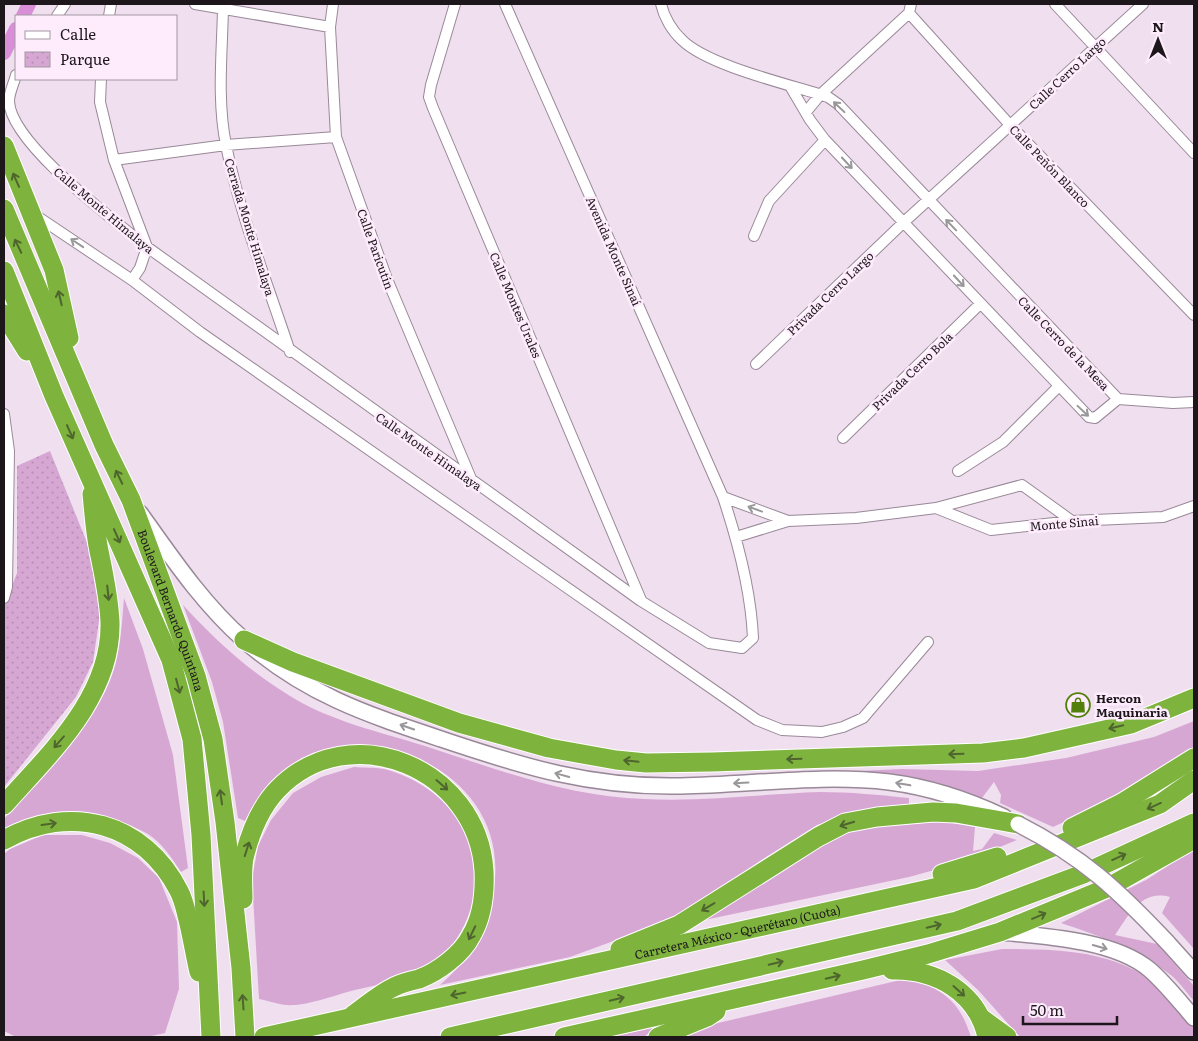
<svg xmlns="http://www.w3.org/2000/svg" width="1198" height="1041" font-family="Literata,serif">
  <style>
    .grass { fill: #d7a7d4 }
    .park { fill: url(#park-dots) }
    .lines { fill: none; stroke-linecap: round; stroke-linejoin: round }
    .canal { stroke: #d98fd7; stroke-width: 14 }
    .street-casing { stroke: #998998; stroke-width: 12 }
    .secondary-casing { stroke: #998998; stroke-width: 18 }
    .highway-casing { stroke: #fff; stroke-width: 21 }
    .street { stroke: #fff; stroke-width: 10 }
    .secondary { stroke: #fff; stroke-width: 15 }
    .highway { stroke: #7eb33e; stroke-width: 19 }
    .secondary-bridge-casing { stroke: #998998; stroke-width: 18; stroke-linecap: butt }
    .secondary-bridge { stroke: #fff; stroke-width: 15 }
    .oneway { stroke: #999799 }
    .oneway2 { stroke: #4e652d }
    .labels { text-anchor: middle; dominant-baseline: central; stroke-width: 5; stroke-linejoin: round; paint-order: stroke }
    .street-label { font-size: 12px; fill: #1d171c; stroke: #feecfd }
    .poi-label { font-size: 12px; font-weight: bold; fill: #1d171c; stroke: #feecfd; text-anchor: start }
  </style>
  <defs>
    <pattern id="park-dots" width="8" height="8" patternUnits="userSpaceOnUse" patternTransform="scale(1.25)"><rect width="8" height="8" fill="#d7a7d4"/><path d="M2 2h.1M6 6h.1" fill="none" stroke="#b88fb5" stroke-width="1.8" stroke-linecap="round"/></pattern>
  </defs>
  <rect width="100%" height="100%" fill="#f0dfef"/>
  <path class="grass" d="M124,598L143,649L173,755L188,868L181,872C172,858 162,843 148,834C105,809 46,806 4,831V819C42,775 99,723 115,666C121,644 122,621 124,598Z
    M183,605C215,640 249,671 290,696C330,721 380,732 425,746C496,769 569,797 644,799C703,802 761,794 820,792C850,792 880,795 909,798V805L859,811L817,825L763,859L709,896L665,922L570,957L440,985C466,962 473,949 486,917C544,765 318,675 245,821L238,818L223,722L212,682Z
    M1194,721V751L1135,789L1053,827L1000,803L1001,795L994,782L982,798C927,780 873,777 815,773L902,769L978,771L1066,758L1154,737Z
    M354,767C363,768 374,767 384,769C443,784 488,838 473,901C468,921 456,945 439,959C415,978 385,983 355,990C339,994 309,1005 293,1005C282,1006 270,1001 259,999L252,879L258,846L271,820L293,793L321,777Z
    M939,821L975,827L973,851L982,849L994,833L1017,840L963,862L909,877L695,922L833,836L863,827Z
    M43,835H82L110,843L138,858L159,878L177,922L179,989L165,1033L147,1037H16L4,1031V854L10,849Z
    M1194,849V949L1162,913L1170,897C1141,889 1129,915 1115,935L1157,944L1194,986V1001C1186,992 1178,980 1168,973C1135,948 1099,936 1061,923L1146,880Z
    M1002,949C1060,949 1124,950 1167,994C1177,1004 1185,1016 1194,1027V1037H1020L978,990L945,960Z
    M913,977C946,994 959,1000 971,1037H674L697,1028Z
    M656,1027L644,1037H611Z"/>
  <path class="park" d="M50,451L94,560L100,614L93,662L76,697L4,787V607L17,573V466Z"/>
  <g class="lines">
    <path class="canal" d="M23,16L29,4
      M4,53L16,29"/>
    <g class="street-casing">
      <path id="street" d="M195,4L330,27
        M333,4L330,27L336,137L387,279L472,481
        M455,4L431,85L429,97L433,108L641,600
        M661,4C664,17 672,31 682,40C708,66 792,85 828,97L838,104L1118,399
        M1055,4L1194,153
        M223,9C222,54 217,101 226,145C240,216 268,284 290,352
        M909,13L1010,125L1194,315
        M57,16L65,4
        M109,16L111,4
        M16,75C14,83 9,93 9,101C10,143 115,221 147,247L641,601L709,643L742,648L753,638C751,590 738,542 723,497L505,4
        M101,79L100,102L114,160L147,247L140,268L132,280
        M790,86L810,120L825,140L1089,417L1095,418L1118,399
        M806,112L820,95L909,13L911,4
        M114,160L226,145L336,137
        M35,215L132,280L200,332L757,720L782,730L822,732L843,727L863,718L928,642
        M754,236L769,201L825,140
        M756,364L904,222L1143,4
        M1118,399L1173,403L1194,402
        M4,414L9,451L7,587L4,598
        M843,438L980,304
        M958,471L1003,442L1059,386
        M723,497L788,521
        M936,508L991,530L1072,521L1163,517L1194,506
        M736,537L788,521L856,518L936,508L1022,485L1072,521"/>
    </g>
    <g class="secondary-casing">
      <path id="secondary" d="M140,513C172,558 203,604 244,640C305,694 366,714 441,739C524,767 593,788 681,786C750,785 820,774 889,782C929,787 968,800 1004,817
        M1000,932C1044,936 1115,940 1150,970C1166,984 1180,1002 1194,1018
        M1167,942L1194,972"/>
    </g>
    <g class="highway-casing">
      <g id="highway">
        <path d="M4,146L54,270L69,338"/>
        <path id="s1" d="M4,209L104,445L131,500L196,676L213,739L225,822L241,968L245,1037"/>
        <path d="M4,271L54,396L171,660L192,739L201,835L211,1037"/>
        <path d="M4,314L27,351"/>
        <path d="M244,640L293,662L459,723L549,748L616,760L646,763L712,762L983,753L1024,748L1131,724L1194,698"/>
        <path d="M4,805C49,754 112,697 110,622C109,598 104,575 99,551C95,532 94,513 92,494"/>
        <path d="M1072,828L1122,803L1194,758"/>
        <path d="M4,840C70,803 144,822 179,891C188,908 194,952 199,972"/>
        <path d="M942,874L997,857"/>
        <path d="M243,899C243,885 241,867 245,854C251,831 261,807 277,790C350,714 478,769 484,871C485,893 483,916 471,936C462,954 438,972 419,979C410,981 402,983 394,987C379,994 367,1005 353,1015"/>
        <path d="M620,949L679,925L818,837L845,823L877,817L933,812L956,813L1018,824"/>
        <path d="M892,970C936,969 977,992 987,1037"/>
        <path d="M981,1018L1007,1037"/>
        <path id="s2" d="M264,1037L974,879L1160,804L1194,780"/>
        <path d="M450,1037L957,921L1083,874L1194,823"/>
        <path d="M564,1037L863,970L928,954L1000,932L1107,888L1194,839"/>
        <path d="M658,1037L707,1017L716,1011"/>
      </g>
    </g>
    <use href="#street" class="street"/>
    <use href="#secondary" class="secondary"/>
    <use href="#highway" class="highway"/>
    <g class="secondary-bridge-casing">
      <path id="secondary-bridge" d="M1018,824C1083,857 1118,890 1167,942"/>
    </g>
    <use href="#secondary-bridge" class="secondary-bridge"/>
  </g>
  <defs><path id="oneway-shaft" d="M-6 0H5M1.5-3L5.5 0L1.5 3" fill="none" stroke-width="1.6" stroke-linecap="round" stroke-linejoin="round" transform="scale(1.25)"/></defs>
  <g class="oneway">
    <use href="#oneway-shaft" transform="translate(839 107) rotate(-137)"/>
    <use href="#oneway-shaft" transform="translate(847 163) rotate(47)"/>
    <use href="#oneway-shaft" transform="translate(951 225) rotate(-134)"/>
    <use href="#oneway-shaft" transform="translate(77 243) rotate(-146)"/>
    <use href="#oneway-shaft" transform="translate(959 281) rotate(47)"/>
    <use href="#oneway-shaft" transform="translate(1083 411) rotate(43)"/>
    <use href="#oneway-shaft" transform="translate(755 509) rotate(-160)"/>
    <use href="#oneway-shaft" transform="translate(407 727) rotate(-161)"/>
    <use href="#oneway-shaft" transform="translate(562 775) rotate(-165)"/>
    <use href="#oneway-shaft" transform="translate(741 783) rotate(177)"/>
    <use href="#oneway-shaft" transform="translate(903 784) rotate(-170)"/>
    <use href="#oneway-shaft" transform="translate(1100 947) rotate(16)"/>
  </g>
  <g class="oneway2">
    <use href="#oneway-shaft" transform="translate(16 180) rotate(-114)"/>
    <use href="#oneway-shaft" transform="translate(18 246) rotate(-116)"/>
    <use href="#oneway-shaft" transform="translate(60 298) rotate(-103)"/>
    <use href="#oneway-shaft" transform="translate(70 432) rotate(66)"/>
    <use href="#oneway-shaft" transform="translate(119 477) rotate(-116)"/>
    <use href="#oneway-shaft" transform="translate(117 536) rotate(66)"/>
    <use href="#oneway-shaft" transform="translate(108 593) rotate(84)"/>
    <use href="#oneway-shaft" transform="translate(178 686) rotate(75)"/>
    <use href="#oneway-shaft" transform="translate(1116 727) rotate(167)"/>
    <use href="#oneway-shaft" transform="translate(59 742) rotate(131)"/>
    <use href="#oneway-shaft" transform="translate(956 754) rotate(178)"/>
    <use href="#oneway-shaft" transform="translate(794 759) rotate(178)"/>
    <use href="#oneway-shaft" transform="translate(631 761) rotate(-174)"/>
    <use href="#oneway-shaft" transform="translate(442 785) rotate(41)"/>
    <use href="#oneway-shaft" transform="translate(221 797) rotate(-98)"/>
    <use href="#oneway-shaft" transform="translate(1154 806) rotate(156)"/>
    <use href="#oneway-shaft" transform="translate(49 824) rotate(-8)"/>
    <use href="#oneway-shaft" transform="translate(847 824) rotate(163)"/>
    <use href="#oneway-shaft" transform="translate(247 849) rotate(-72)"/>
    <use href="#oneway-shaft" transform="translate(1119 857) rotate(-24)"/>
    <use href="#oneway-shaft" transform="translate(204 899) rotate(87)"/>
    <use href="#oneway-shaft" transform="translate(708 907) rotate(149)"/>
    <use href="#oneway-shaft" transform="translate(1039 916) rotate(-23)"/>
    <use href="#oneway-shaft" transform="translate(934 926) rotate(-13)"/>
    <use href="#oneway-shaft" transform="translate(472 933) rotate(116)"/>
    <use href="#oneway-shaft" transform="translate(776 963) rotate(-13)"/>
    <use href="#oneway-shaft" transform="translate(833 977) rotate(-13)"/>
    <use href="#oneway-shaft" transform="translate(959 991) rotate(42)"/>
    <use href="#oneway-shaft" transform="translate(458 994) rotate(168)"/>
    <use href="#oneway-shaft" transform="translate(617 999) rotate(-13)"/>
    <use href="#oneway-shaft" transform="translate(243 1002) rotate(-94)"/>
  </g>
  <defs>
    <g id="shop-ring" transform="scale(1.25)"><circle r="9.5" fill="#feecfd" stroke="#52800b" stroke-width="1.5"/><path d="M-5-2.5h2.3a2.7 3.5 0 0 1 5.4 0H5L5.5 6h-11ZM-1.5-2.5h3a1.5 2.3 0 0 0-3 0Z" fill="#52800b"/></g>
  </defs>
  <g fill-rule="evenodd">
    <use href="#shop-ring" x="1078" y="705"/>
  </g>
  <g class="labels">
    <g class="street-label">
      <text transform="translate(1067 73) rotate(-43)">Calle Cerro Largo</text>
      <text transform="translate(1050 166) rotate(46)">Calle Peñón Blanco</text>
      <text transform="translate(104 210) rotate(40)">Calle Monte Himalaya</text>
      <text transform="translate(250 227) rotate(73)">Cerrada Monte Himalaya</text>
      <text transform="translate(376 249) rotate(70)">Calle Paricutín</text>
      <text transform="translate(614 251) rotate(66)">Avenida Monte Sinaí</text>
      <text transform="translate(830 293) rotate(-44)">Privada Cerro Largo</text>
      <text transform="translate(516 305) rotate(67)">Calle Montes Urales</text>
      <text transform="translate(1064 343) rotate(46)">Calle Cerro de la Mesa</text>
      <text transform="translate(912 371) rotate(-44)">Privada Cerro Bola</text>
      <text transform="translate(429 451) rotate(35)">Calle Monte Himalaya</text>
      <text transform="translate(1064 523) rotate(-5)">Monte Sinai</text>
      <text stroke="none"><textPath href="#s1" startOffset="435">Boulevard Bernardo Quintana</textPath></text>
      <text stroke="none"><textPath href="#s2" startOffset="485">Carretera México - Querétaro (Cuota)</textPath></text>
    </g>
    <g class="poi-label">
      <text x="1096" y="698">Hercon<tspan x="1096" dy="14">Maquinaria</tspan></text>
    </g>
  </g>
  <rect width="1198" height="1041" fill="none" stroke="#1d171c" stroke-width="10"/>
  <rect x="15" y="15" width="162" height="65" fill="#feecfd" stroke="#a497a3"/>
  <rect x="25" y="31" width="25" height="8" fill="#ffffff" stroke="#a497a3"/>
  <text x="60" y="40" font-size="15" fill="#1d171c">Calle</text>
  <rect x="25" y="52" width="25" height="15" fill="url(#park-dots)" stroke="#a497a3"/>
  <text x="60" y="65" font-size="15" fill="#1d171c">Parque</text>
  <g transform="translate(1158 40)" stroke="#feecfd" stroke-width="4" paint-order="stroke">
  <path d="M0-4L9 19L0 12L-9 19Z" fill="#1d171c"/>
  <text y="-8" font-size="14" font-weight="bold" text-anchor="middle" fill="#1d171c">N</text>
  </g>
  <path d="M1023 1016v8h94v-8" fill="none" stroke="#1d171c" stroke-width="2.5"/>
  <text x="1030" y="1016" font-size="15" fill="#1d171c" stroke="#feecfd" stroke-width="4" paint-order="stroke">50 m</text>
</svg>
